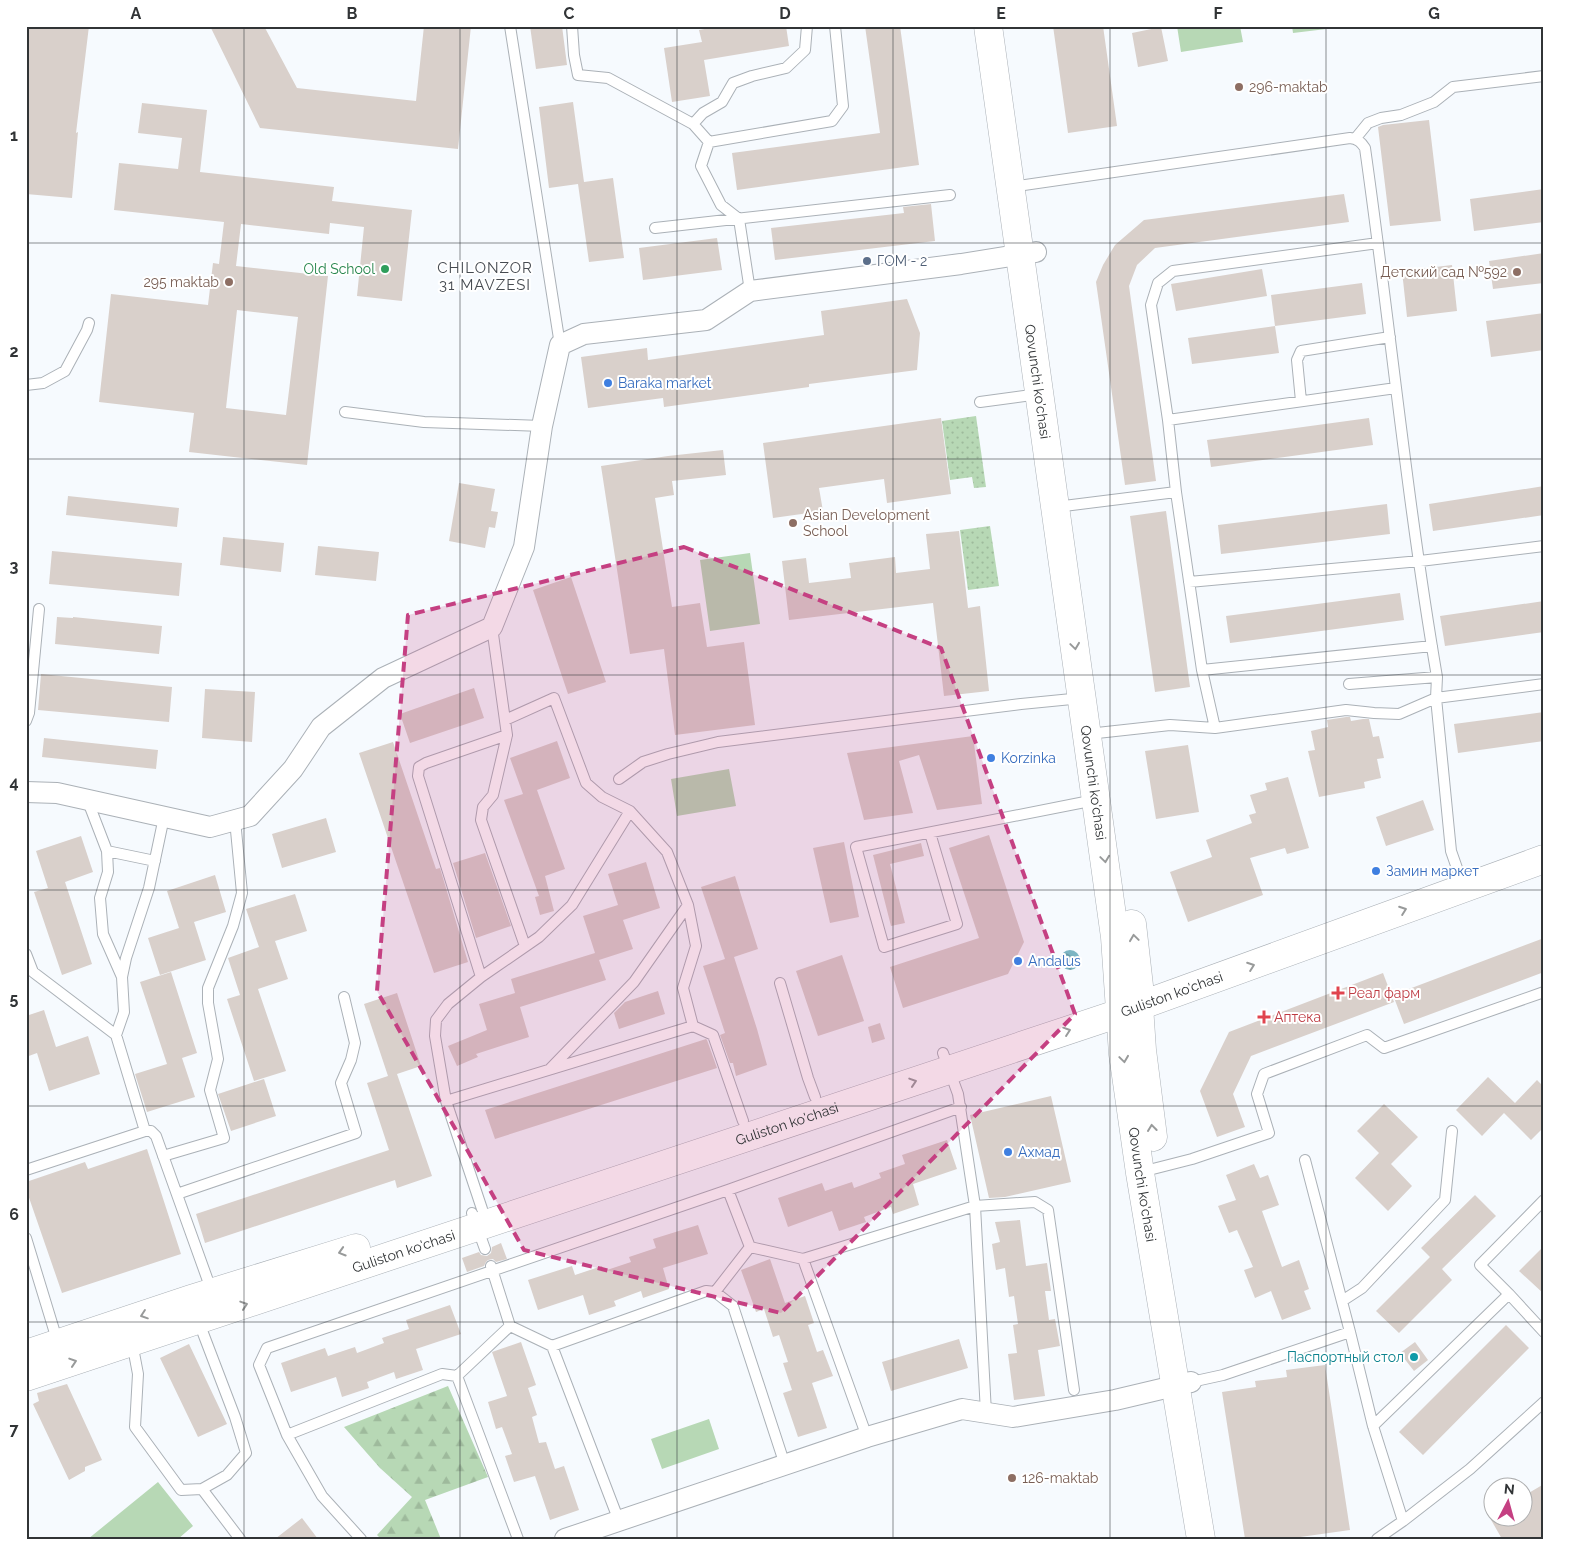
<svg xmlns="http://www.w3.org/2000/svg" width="1570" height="1565" font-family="Raleway,sans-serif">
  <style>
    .green { fill: url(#green-dots) }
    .forest { fill: url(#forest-firs) }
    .pitch { fill: #b7d8b5 }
    .water { fill: url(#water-waves) }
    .building { fill: #d9d0cb; fill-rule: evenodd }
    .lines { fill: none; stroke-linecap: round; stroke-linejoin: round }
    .lane-casing { stroke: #abb1b7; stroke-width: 12 }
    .street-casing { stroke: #abb1b7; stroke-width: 22 }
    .secondary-casing { stroke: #abb1b7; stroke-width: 29 }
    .lane { stroke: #fff; stroke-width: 10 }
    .street { stroke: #fff; stroke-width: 20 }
    .secondary { stroke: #fff; stroke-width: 28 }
    .oneway { stroke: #989a9a }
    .marked { fill: #c54082; fill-opacity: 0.2; stroke: #c54082; stroke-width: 4; stroke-dasharray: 10 6; stroke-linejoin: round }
    .grid { fill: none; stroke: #313436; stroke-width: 1; stroke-opacity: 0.55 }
    .education-dot { fill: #8d6e63; stroke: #fff; stroke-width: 2 }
    .service-dot { fill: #5c6f8a; stroke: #fff; stroke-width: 2 }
    .leisure-dot { fill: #2e9e5b; stroke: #fff; stroke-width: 2 }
    .shop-dot { fill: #3f7fe0; stroke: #fff; stroke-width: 2 }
    .health-dot { fill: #e0444e; stroke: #fff; stroke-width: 2 }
    .culture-dot { fill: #0f9aa8; stroke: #fff; stroke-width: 2 }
    .labels { text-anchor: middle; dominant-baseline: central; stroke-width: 4; stroke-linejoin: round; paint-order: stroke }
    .education-label { font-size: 14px; fill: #785e54; stroke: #fff; text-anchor: start }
    .service-label { font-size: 14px; fill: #4e5e75; stroke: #fff; text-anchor: start }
    .leisure-label { font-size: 14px; fill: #27864d; stroke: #fff; text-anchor: end }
    .street-label { font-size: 14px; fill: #313436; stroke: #fff }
    .shop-label { font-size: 14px; fill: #366cbe; stroke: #fff; text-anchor: start }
    .health-label { font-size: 14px; fill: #be3a42; stroke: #fff; text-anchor: start }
    .culture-label { font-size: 14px; fill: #0d838f; stroke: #fff; text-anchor: end }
    .neighbourhood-label { font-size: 15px; letter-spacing: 1px; fill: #464b51; stroke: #fff }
    .neatline { fill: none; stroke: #313436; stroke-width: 2 }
    .grid-label { font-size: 16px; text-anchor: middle; font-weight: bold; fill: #313436 }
  </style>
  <defs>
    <pattern id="green-dots" width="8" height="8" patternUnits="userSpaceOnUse" patternTransform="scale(1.25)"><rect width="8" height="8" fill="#b7d8b5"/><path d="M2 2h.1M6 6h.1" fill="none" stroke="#9eba9c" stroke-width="1.8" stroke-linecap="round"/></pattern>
    <pattern id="forest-firs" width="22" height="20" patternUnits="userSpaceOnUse" patternTransform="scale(1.25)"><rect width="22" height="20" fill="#b7d8b5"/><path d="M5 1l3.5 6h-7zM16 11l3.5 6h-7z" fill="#9eba9c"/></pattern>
    <pattern id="water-waves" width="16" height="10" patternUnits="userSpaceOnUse" patternTransform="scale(1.25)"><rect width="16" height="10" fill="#7cb5c3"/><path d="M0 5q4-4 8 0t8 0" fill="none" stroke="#66949f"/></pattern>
  </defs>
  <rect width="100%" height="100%" fill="#f6fafe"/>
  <path class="green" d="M976,416L986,487L974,488L972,477L950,480L942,421Z
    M990,526L999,586L968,590L960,530Z"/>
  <path class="forest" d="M448,1386L488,1477L425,1500L441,1539H381L377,1535L412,1497L380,1468L344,1427Z"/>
  <path class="pitch" d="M1177,26H1240L1243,42L1181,52Z
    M1292,26H1343V27L1293,33Z
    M750,553L760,624L710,631L700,560Z
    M729,769L736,806L677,816L671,779Z
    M709,1419L719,1449L662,1469L651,1439Z
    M158,1482L193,1526L178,1539H88Z"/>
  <path class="water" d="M1060 960a10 10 0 1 1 20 0a10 10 0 1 1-20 0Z"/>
  <path class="building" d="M28,26H89L76,133L78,132L72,198L26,194V38Z
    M210,26H264L297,88L416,101L424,26H471L458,149L260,128Z
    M530,26H562L567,65L536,69Z
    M721,26H786L789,46L704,60L710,96L672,102L664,48L702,42L699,30Z
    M865,26H900L919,165L737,190L732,153L880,133Z
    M1053,26H1103L1117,126L1068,133Z
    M1161,27L1168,61L1138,67L1132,33Z
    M573,102L584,182L613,178L624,258L589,262L578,184L549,188L539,107Z
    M142,103L207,110L200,172L334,187L332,201L412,210L402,301L357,296L364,227L330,223L329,234L241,224L236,266L328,276L307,465L189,452L194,413L99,402L111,294L208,305L213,263L219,264L224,222L114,210L119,163L178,169L182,138L138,133ZM237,310L298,317L286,415L226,408Z
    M1429,120L1441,221L1390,226L1378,127L1383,125Z
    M1544,189V222L1474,231L1470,199Z
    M1344,194L1349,222L1155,248L1137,265L1129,286L1156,481L1125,485L1096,282L1103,265L1115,245L1144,220Z
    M931,204L935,241L775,260L771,228L904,213L903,207Z
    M717,238L722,270L643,280L639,248Z
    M1544,253V283L1493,289L1489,261Z
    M1452,265L1457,311L1407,317L1402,271Z
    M1262,269L1267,296L1176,311L1171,284Z
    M1362,283L1366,314L1275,326L1271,295Z
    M907,299L920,333L917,370L809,384V387L664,407L663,398L588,408L581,357L647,348L648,360L824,335L821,311Z
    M1544,313V350L1491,357L1486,321Z
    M1275,326L1279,353L1192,364L1188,338Z
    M941,418L951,494L887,503L884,479L819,488L823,511L773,518L763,443Z
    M1369,418L1373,445L1211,467L1207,440Z
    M723,450L726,475L672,481L674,495L655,498L672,607L700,603L707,647L744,642L755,725L675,735L664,649L630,654L601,466L668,456Z
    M459,483L495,489L491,511L498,512L495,528L489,527L485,548L449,541Z
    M1544,486V515L1433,531L1429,504Z
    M68,496L179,508L177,527L66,515Z
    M1387,504L1390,534L1221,554L1218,525Z
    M1166,511L1190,687L1155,692L1130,516Z
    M959,531L968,608L980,606L989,691L944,696L933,603L789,620L782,561L806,558L809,583L851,578L849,563L895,557L896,573L930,569L926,534Z
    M223,537L284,543L281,572L220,565Z
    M318,546L379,552L376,581L315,575Z
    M52,551L182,563L179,596L49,584Z
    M571,577L606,682L568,694L533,590Z
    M1400,593L1404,620L1230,643L1226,616Z
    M1544,601V632L1445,646L1440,616Z
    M57,617L73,618V617L162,626L159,654L55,644Z
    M41,674L172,687L169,722L38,710Z
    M474,688L484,718L410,743L400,714Z
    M205,689L255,692L252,742L202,738Z
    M1544,712V741L1458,753L1454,724Z
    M1346,717H1350L1351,721L1363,719H1369L1373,737L1379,736L1384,758L1377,759L1381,778L1364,782L1365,788L1319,797L1308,751L1315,750L1311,731L1328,727L1327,720Z
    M973,736L982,804L937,810L919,755L899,761L913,813L864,820L847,753Z
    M44,738L158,750L156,769L42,757Z
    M557,741L570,778L537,790L565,869L545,876L554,911L540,915L535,897L539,896L504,800L523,794L510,758Z
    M393,742L436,869L440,868L468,962L434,973L359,753Z
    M1188,745L1199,812L1156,819L1145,751Z
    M1288,777L1309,848L1287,854L1285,848L1250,858L1263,895L1188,922L1170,872L1212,857L1206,840L1252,823L1249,815L1256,813L1250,795L1267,790L1265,783Z
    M1423,800L1434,830L1386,846L1376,817Z
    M326,818L336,852L282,868L272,834Z
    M989,835L1024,942L1008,974L903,1008L890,967L979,938L949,848Z
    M81,836L93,872L65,882L92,964L62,975L34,892L48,888L36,851Z
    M844,842L859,917L830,923L813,848Z
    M921,843L924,856L890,864L905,923L891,926L873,855Z
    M485,853L511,926L476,938L453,863Z
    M646,862L660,908L623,920L633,949L599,960L606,980L520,1007L529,1037L476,1054L478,1057L457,1066L448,1046L487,1030L479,1004L515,993L511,979L595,953L583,916L618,905L608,874Z
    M215,875L226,912L194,922L206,960L160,975L148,938L179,928L167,891Z
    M735,876L758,949L734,957L757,1029L767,1065L736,1076L733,1063H730L720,1035L725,1033L703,966L725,959L701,887Z
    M295,894L307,931L275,941L288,979L258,989L286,1071L254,1081L227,999L240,995L228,958L259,947L246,909Z
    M1544,938V972L1404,1024L1393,995Z
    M842,955L864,1021L818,1036L796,971Z
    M171,972L197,1053L182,1058L195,1097L147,1112L135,1074L167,1064L140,982Z
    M1383,973L1394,1002L1251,1056L1233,1094L1245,1127L1217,1137L1200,1091L1229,1032Z
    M658,991L665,1014L619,1029L614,1013L625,1002Z
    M397,993L421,1066L397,1074L432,1176L397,1188L395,1180L205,1243L196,1214L389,1150L367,1083L388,1076L364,1004Z
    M44,1010L56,1047L88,1036L100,1074L49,1091L37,1053L26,1057V1016Z
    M880,1023L885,1039L872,1043L868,1027Z
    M706,1039L707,1040L717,1068L495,1139L485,1110Z
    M1488,1077L1515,1103L1537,1080L1544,1087V1127L1531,1140L1504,1113L1482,1136L1456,1110Z
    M264,1079L276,1116L231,1131L218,1094Z
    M1051,1096L1071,1182L1005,1197L989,1198L970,1115Z
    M1384,1104L1418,1137L1391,1164L1412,1186L1388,1211L1355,1178L1379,1153L1357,1131Z
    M947,1140L957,1169L913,1184L919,1205L893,1214L891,1207L864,1217L866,1222L839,1231L832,1211L788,1227L778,1198L822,1183L825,1191L852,1182L854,1188L881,1178L879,1173L905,1164L902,1155Z
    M147,1149L181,1254L62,1293L26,1189V1182L85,1162L88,1169Z
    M1254,1164L1260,1178L1268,1175L1279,1205L1262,1211L1282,1267L1299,1260L1309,1289L1304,1291L1311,1309L1282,1320L1271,1291L1255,1298L1244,1270L1253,1267L1237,1230L1229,1233L1218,1206L1236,1200L1226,1175Z
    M1475,1195L1496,1216L1442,1269L1452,1280L1399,1333L1376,1311L1430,1257L1421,1248Z
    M1020,1220L1026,1266L1047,1263L1051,1291H1045L1049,1320L1055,1319L1060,1346L1038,1350L1045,1396L1014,1400L1008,1354L1017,1353L1013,1325L1018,1324L1014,1296L1009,1297L1005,1268L996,1270L992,1244L1000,1242L995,1222Z
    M698,1225L708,1254L663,1268L669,1289L643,1298L641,1291L614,1301L616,1306L589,1315L583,1295L538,1310L528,1280L572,1266L575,1275L602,1266L604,1271L631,1262L629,1257L656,1248L653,1239Z
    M501,1243L507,1259L496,1262L493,1259L488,1260L486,1262L484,1266L467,1272L462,1258L479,1252L481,1255L487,1256L491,1253L492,1247Z
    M1544,1246V1294L1519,1271Z
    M770,1259L785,1303L805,1296L814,1323L808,1325L817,1352L823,1350L833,1376L812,1383L827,1428L798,1437L783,1393L792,1390L783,1363L788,1362L779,1335L773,1337L764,1309L756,1312L741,1270Z
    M450,1305L461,1334L416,1349L423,1370L396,1379L394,1372L367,1382L369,1388L342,1397L336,1377L291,1392L281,1363L325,1348L328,1356L355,1347L357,1353L384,1343L382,1338L409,1329L406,1320Z
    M1506,1325L1529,1348L1423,1455L1399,1432Z
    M959,1339L968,1368L891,1391L882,1362Z
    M521,1342L536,1385L528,1388L537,1415L532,1417L539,1443L546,1442L555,1469L564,1466L579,1510L550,1520L535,1476L514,1482L505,1456L512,1454L502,1427L496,1429L488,1402L507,1396L492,1352Z
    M1415,1342L1428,1360L1414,1371L1400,1353Z
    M189,1344L227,1424L198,1437L160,1358Z
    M1325,1365L1350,1530L1286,1539H1245L1222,1392L1256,1387L1255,1381L1287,1377L1286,1370Z
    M67,1384L102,1460L85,1467V1471L69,1480L33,1404L39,1401L37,1393Z
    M1544,1484V1535L1537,1539H1502L1490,1518H1522V1497Z
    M302,1518L318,1539H275Z"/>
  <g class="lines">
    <g class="lane-casing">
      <path id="lane" d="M510,26L560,345
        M572,26L574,55L578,75L608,78L693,124L709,142L701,166L721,205L739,219L750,291
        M693,124L703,113L722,102L733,83L752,76L786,68L805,50L807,26
        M1355,139L1368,123L1381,118L1401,115L1434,102L1453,87L1544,76
        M709,142L832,121L843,106L835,26
        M1011,187L1350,138C1358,139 1361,142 1365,148C1390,324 1407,502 1437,677L1436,698L1451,851L1458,871
        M655,228L950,195
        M26,385L43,383L65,371L87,330L89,323
        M1301,401L1297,360L1301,351L1390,337
        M980,402L1039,394
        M345,412L424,422L542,426
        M1168,420L1396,388
        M1056,507L1176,492L1168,420L1151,305L1158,283L1173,271L1378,243
        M1189,582L1420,561L1544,546
        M1202,670L1432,646
        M1349,684L1437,677
        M505,720L554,698L586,783L602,797L630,811L667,852L688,905L634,982L550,1069
        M26,721L29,713L39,609
        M1215,728L1346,710L1374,713L1399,714L1436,698L1544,684
        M1088,734L1170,725L1215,728L1202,670L1176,492
        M507,735L493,795L483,807L481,820L525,946
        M619,779L643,762L668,754L718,742L1021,704L1082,698
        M87,799L107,851L108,872L100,898L103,934L122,977
        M930,833L957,924L884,947L856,847L1095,800
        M107,851L155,861
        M26,954L33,972L116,1035L145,1131
        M481,977L418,776L419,767L426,763L507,735L492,627
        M780,983L808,1078L815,1097
        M693,1026L713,1035L743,1121
        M116,1035L124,1012L122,977L126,958L149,888L164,817
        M943,1053L958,1094L975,1206L1035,1202L1048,1210L1074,1390
        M446,1101L693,1026L683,988L696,946L688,905
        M163,1156L224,1138L210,1090L218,1059L208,1003V988L233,926L242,893L235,820
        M1305,1160L1350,1332L1373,1426L1403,1521
        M26,1170L145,1131H151L156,1136L212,1292
        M1141,1172L1192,1159L1269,1133L1257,1094L1264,1074L1367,1035L1384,1048L1544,992
        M177,1194L356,1133L341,1083L351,1060L355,1043L344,997
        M482,1209L446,1101L435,1036L436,1020L448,1004L481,977L539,937L572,905L630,811
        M472,1213L485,1249
        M26,1238L58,1343
        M750,1247L803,1259
        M715,1292L750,1247L728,1190
        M1509,1294L1480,1265L1544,1200
        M1342,1301L1362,1288L1445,1200L1452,1131
        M510,1326L552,1346L706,1291L715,1292L733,1306L785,1465
        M130,1344L134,1353L138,1374L135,1427L181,1490L202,1489L227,1475L246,1453L235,1417L198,1320
        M552,1346L619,1521
        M457,1376L510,1326L491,1266
        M1191,1382L1223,1375L1350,1332
        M1373,1426L1509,1294L1544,1332
        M287,1435L442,1374L457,1376L518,1539
        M867,1437L803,1259L975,1206L986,1413
        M202,1489L240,1539
        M361,1539L322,1496L287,1435L259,1365L267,1348L728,1190L961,1107
        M1377,1539L1403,1521L1470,1469L1544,1402"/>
    </g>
    <g class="street-casing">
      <path id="street" d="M26,792L57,793L210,827L250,816L293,769L321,727L383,678L492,627L524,547L542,426L560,345L584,334L706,320L750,291L961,264L1036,252
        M565,1539L867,1437L962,1409L1013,1417L1115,1400L1191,1382"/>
    </g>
    <g class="secondary-casing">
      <g id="secondary">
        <path id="s1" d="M988,26L1115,937L1123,1054L1140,1173L1201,1539"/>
        <path d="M1132,924L1139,986V1006L1142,1050L1153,1137"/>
        <path d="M26,1354L191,1299L356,1248"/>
        <path id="s2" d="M26,1377L1120,1013L1544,859"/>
      </g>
    </g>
    <use href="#lane" class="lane"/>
    <use href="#street" class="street"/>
    <use href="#secondary" class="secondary"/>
  </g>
  <defs><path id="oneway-chevron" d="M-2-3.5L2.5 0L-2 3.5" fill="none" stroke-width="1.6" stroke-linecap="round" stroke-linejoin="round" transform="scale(1.25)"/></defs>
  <g class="oneway">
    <use href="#oneway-chevron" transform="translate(1075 646) rotate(82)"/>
    <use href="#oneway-chevron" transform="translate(1105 859) rotate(82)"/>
    <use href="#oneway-chevron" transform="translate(1403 910) rotate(-20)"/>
    <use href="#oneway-chevron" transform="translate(1134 938) rotate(-98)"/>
    <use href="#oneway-chevron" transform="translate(1251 966) rotate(-20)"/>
    <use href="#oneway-chevron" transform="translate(1067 1031) rotate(-19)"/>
    <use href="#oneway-chevron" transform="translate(1124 1059) rotate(82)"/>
    <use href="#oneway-chevron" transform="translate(913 1082) rotate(-18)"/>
    <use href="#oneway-chevron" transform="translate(1152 1128) rotate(-97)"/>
    <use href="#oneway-chevron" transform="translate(342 1252) rotate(163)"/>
    <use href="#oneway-chevron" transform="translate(244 1305) rotate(-18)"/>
    <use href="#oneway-chevron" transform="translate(144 1315) rotate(161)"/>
    <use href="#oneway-chevron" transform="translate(73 1362) rotate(-18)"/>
  </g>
  <path class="marked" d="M684,547L941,648L1075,1014L781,1313L524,1250L377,991L408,615Z"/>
  <path class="grid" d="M244,26V1539M460,26V1539M677,26V1539M893,26V1539M1110,26V1539M1326,26V1539M26,243H1544M26,459H1544M26,675H1544M26,890H1544M26,1106H1544M26,1322H1544"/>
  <g class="education-dot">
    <circle cx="1239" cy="87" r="5"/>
    <circle cx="1517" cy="272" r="5"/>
    <circle cx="229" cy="282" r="5"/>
    <circle cx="793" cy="523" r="5"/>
    <circle cx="1012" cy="1478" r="5"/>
  </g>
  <circle class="service-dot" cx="867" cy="261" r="5"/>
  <circle class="leisure-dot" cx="385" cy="269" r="5"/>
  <g class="shop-dot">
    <circle cx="608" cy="383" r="5"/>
    <circle cx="991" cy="758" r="5"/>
    <circle cx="1376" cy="871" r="5"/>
    <circle cx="1018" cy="961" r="5"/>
    <circle cx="1008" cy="1152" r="5"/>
  </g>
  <g class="health-dot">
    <path d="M1335.5 985.5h5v5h5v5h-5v5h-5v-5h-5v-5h5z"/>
    <path d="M1261.5 1009.5h5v5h5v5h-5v5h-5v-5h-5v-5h5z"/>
  </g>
  <circle class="culture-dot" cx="1414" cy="1357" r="5"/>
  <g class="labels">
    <g class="education-label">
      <text x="1249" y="87">296-maktab</text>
      <text x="1507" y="272" text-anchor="end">Детcкий сад №592</text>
      <text x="219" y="282" text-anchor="end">295 maktab</text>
      <text x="803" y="515">Asian Development<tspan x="803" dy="16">School</tspan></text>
      <text x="1022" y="1478">126-maktab</text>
    </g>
    <g class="service-label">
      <text x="877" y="261">ГОМ - 2</text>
    </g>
    <g class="leisure-label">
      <text x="375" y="269">Old School</text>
    </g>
    <g class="street-label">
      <text stroke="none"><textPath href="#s1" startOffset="359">Qovunchi ko'chasi</textPath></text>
      <text stroke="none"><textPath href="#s1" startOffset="764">Qovunchi ko'chasi</textPath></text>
      <text stroke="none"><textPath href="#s2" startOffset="1208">Guliston ko'chasi</textPath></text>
      <text stroke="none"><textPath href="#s2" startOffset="802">Guliston ko'chasi</textPath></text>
      <text stroke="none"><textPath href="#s1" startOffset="1169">Qovunchi ko'chasi</textPath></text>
      <text stroke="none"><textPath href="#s2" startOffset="398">Guliston ko'chasi</textPath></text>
    </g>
    <g class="shop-label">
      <text x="618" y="383">Baraka market</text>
      <text x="1001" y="758">Korzinka</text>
      <text x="1386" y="871">Замин маркет</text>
      <text x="1028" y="961">Andalus</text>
      <text x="1018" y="1152">Ахмад</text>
    </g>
    <g class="health-label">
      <text x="1348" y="993">Реал фарм</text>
      <text x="1274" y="1017">Аптека</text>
    </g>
    <g class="culture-label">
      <text x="1404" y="1357">Паспортный стол</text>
    </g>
    <g class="neighbourhood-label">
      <text x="485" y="268">CHILONZOR<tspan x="485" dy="17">31 MAVZESI</tspan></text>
    </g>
  </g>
  <rect width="1570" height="1565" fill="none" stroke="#ffffff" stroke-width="55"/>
  <g transform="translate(1508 1502) rotate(6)"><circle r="24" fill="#ffffff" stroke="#adaeaf"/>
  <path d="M0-4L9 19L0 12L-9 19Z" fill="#c54082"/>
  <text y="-8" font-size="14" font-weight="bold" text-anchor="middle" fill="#313436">N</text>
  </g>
  <rect x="28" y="28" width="1514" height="1510" class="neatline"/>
  <g class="grid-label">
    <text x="136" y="19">A</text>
    <text x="352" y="19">B</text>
    <text x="569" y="19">C</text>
    <text x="785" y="19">D</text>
    <text x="1001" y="19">E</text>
    <text x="1218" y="19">F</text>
    <text x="1434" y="19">G</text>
    <text x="14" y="141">1</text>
    <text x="14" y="357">2</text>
    <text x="14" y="572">3</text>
    <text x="14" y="788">4</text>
    <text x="14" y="1004">5</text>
    <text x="14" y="1220">6</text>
    <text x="14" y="1435">7</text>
  </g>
</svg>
